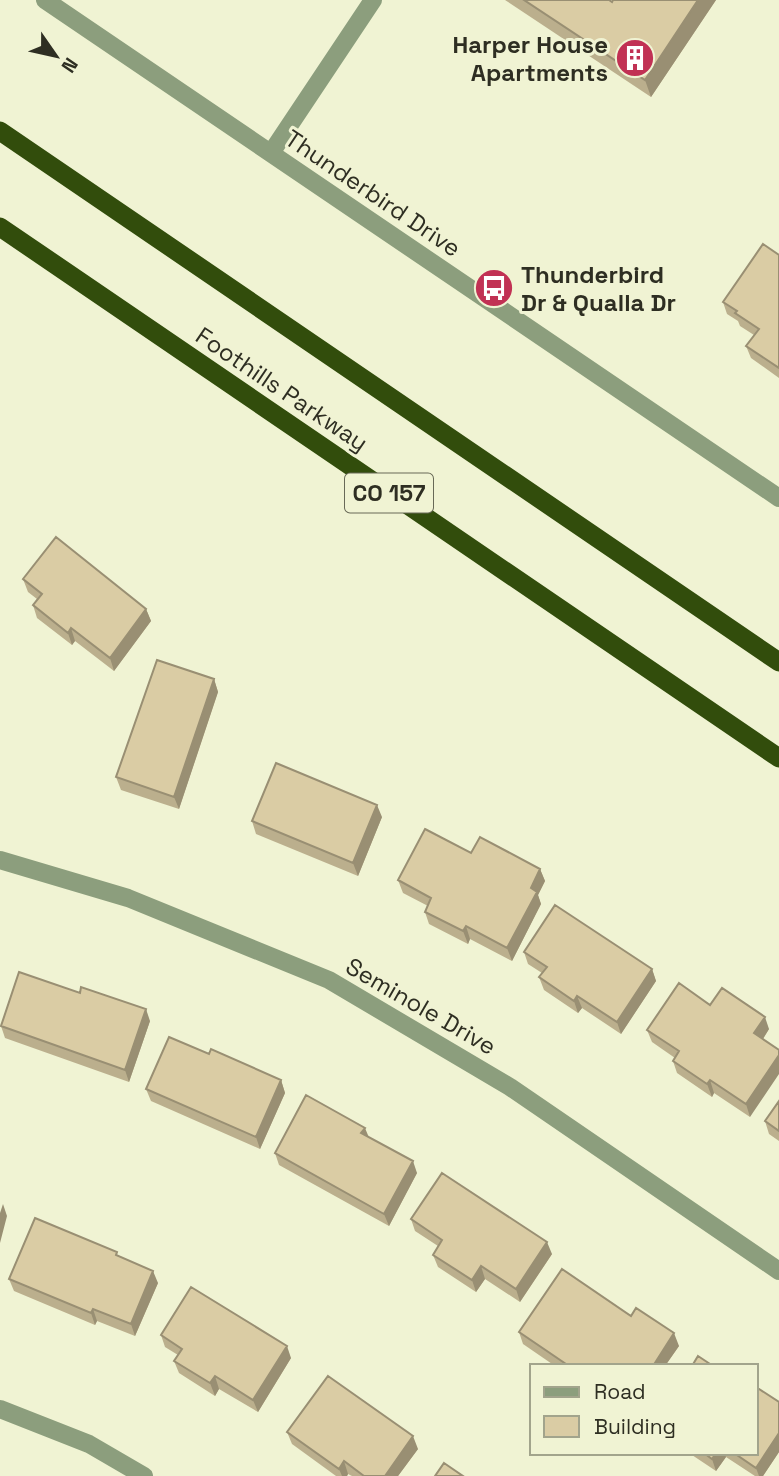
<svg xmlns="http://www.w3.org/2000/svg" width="779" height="1476" font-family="'Space Grotesk',sans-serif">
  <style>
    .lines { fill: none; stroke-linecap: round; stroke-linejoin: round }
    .minor { stroke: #8c9e7d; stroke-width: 18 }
    .trunk { stroke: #324d0c; stroke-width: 19 }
    .wall { fill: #bbaf8d }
    .shaded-wall { fill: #998f73 }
    .building { fill: #dacca4; stroke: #998f73; stroke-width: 2 }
    .labels { text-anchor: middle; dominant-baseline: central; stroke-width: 6; stroke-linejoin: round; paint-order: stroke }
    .shield { fill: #f0f3d3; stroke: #686957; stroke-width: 2 }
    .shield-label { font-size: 23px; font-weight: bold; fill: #2e2e22 }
    .poi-label { font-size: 24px; font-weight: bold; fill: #2e2e22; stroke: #f0f3d3; text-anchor: end }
    .street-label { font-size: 24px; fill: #2e2e22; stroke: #f0f3d3 }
  </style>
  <rect width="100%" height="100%" fill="#f0f3d3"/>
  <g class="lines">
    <path class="minor" d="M45,0L779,498
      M271,153L373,0
      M0,860L128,898L329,980L510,1087L779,1271
      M0,1409L89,1444L144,1476"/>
    <path class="trunk" d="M0,131L779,662
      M0,227L779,758"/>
  </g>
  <path class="wall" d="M505,0H609L612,2L613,0H716L651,97Z
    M779,255V378L751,358L746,346L754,335L740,326L738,321L727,314L723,302Z
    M23,579L146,609L151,621L114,671L75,641L72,645L37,618L33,605L37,599L28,592Z
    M214,679L218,692L179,809L121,790L116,777Z
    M382,817L358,876L256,834L252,821Z
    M471,853L540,869L545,881L538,895L541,904L512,961L470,939L468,944L429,924L425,912L428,906L403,893L398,880Z
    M524,952L652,969L656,981L621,1034L582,1008L578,1013L544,990L539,977L542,973L528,964Z
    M80,993L150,1021L129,1082L5,1038L1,1026Z
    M710,1005L769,1029L763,1039L750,1117L714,1093L712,1097L677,1073L673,1061L675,1058L652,1042L647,1030Z
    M209,1054L281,1080L285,1093L260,1149L151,1101L146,1089Z
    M779,1101V1141L769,1134L765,1121Z
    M369,1137L417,1173L389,1226L279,1165L275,1153Z
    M411,1219L552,1254L520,1302L485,1279L476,1292L438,1267L433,1255L438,1246L415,1231Z
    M118,1256L158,1283L135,1336L97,1321L95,1325L14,1291L9,1279Z
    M631,1316L679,1346L665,1366H555L523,1344L519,1332Z
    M161,1335L291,1358L258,1412L219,1389L215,1396L179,1373L174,1361L178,1355L165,1347Z
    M779,1402V1452L763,1476H755L726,1457L716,1471L689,1453H756Z
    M287,1432L418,1449L398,1476H352L348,1474L347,1476H336L292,1444Z"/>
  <path class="shaded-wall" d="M698,0H716L651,97L645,80Z
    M146,609L151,621L114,671L110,658Z
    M71,628L75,641L72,645L68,633Z
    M214,679L218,692L179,809L174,797Z
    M377,805L382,817L358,876L353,863Z
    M540,869L545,881L538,895L541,904L512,961L507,948L531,888Z
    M466,926L470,939L468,944L463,931Z
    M652,969L656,981L621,1034L617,1022Z
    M577,996L582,1008L578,1013L574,1001Z
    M146,1009L150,1021L129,1082L125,1070Z
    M765,1017L769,1029L759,1045L754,1033Z
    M779,1055V1074L750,1117L746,1104Z
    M281,1080L285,1093L260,1149L256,1137Z
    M710,1080L714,1093L712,1097L707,1084Z
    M365,1128L370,1140L361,1133Z
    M413,1161L417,1173L389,1226L384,1214Z
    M3,1204L7,1216L0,1243V1213Z
    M547,1242L552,1254L520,1302L516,1289Z
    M481,1266L485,1279L476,1292L472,1280Z
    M153,1271L158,1283L135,1336L131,1324Z
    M93,1309L97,1321L95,1325L91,1313Z
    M674,1333L679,1346L665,1366H653Z
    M287,1346L291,1358L258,1412L253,1400Z
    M215,1376L219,1389L215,1396L210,1383Z
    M779,1433V1452L763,1476H759L756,1468Z
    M413,1436L418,1449L398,1476H385Z
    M716,1453H724L726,1457L716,1471L712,1459Z
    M344,1461L348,1474L347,1476H342L339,1469Z"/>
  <path class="building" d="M524,0H609L612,2L613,0H698L645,80Z
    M763,244L779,255V368L746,346L759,329L735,313L737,311L723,302Z
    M56,537L146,609L110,658L71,628L68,633L33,605L42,594L23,579Z
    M157,660L214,679L174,797L116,777Z
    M276,763L377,805L353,863L252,821Z
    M425,829L471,853L480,837L540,869L531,888L537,892L507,948L466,926L463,931L425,912L431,898L398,880Z
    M555,905L652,969L617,1022L577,996L574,1001L539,977L547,967L524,952Z
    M19,972L80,993L81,987L146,1009L125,1070L1,1026Z
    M679,983L710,1005L722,988L765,1017L754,1033L779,1050V1055L746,1104L710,1080L707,1084L673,1061L679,1051L647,1030Z
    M169,1037L209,1054L211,1049L281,1080L256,1137L146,1089Z
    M306,1095L365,1128L361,1133L413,1161L384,1214L275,1153Z
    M779,1101V1131L765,1121Z
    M442,1173L547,1242L516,1289L481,1266L472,1280L433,1255L442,1240L411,1219Z
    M35,1218L117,1252L116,1255L153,1271L131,1324L93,1309L91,1313L9,1279Z
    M562,1269L631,1316L636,1308L674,1333L653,1366H569L519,1332Z
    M191,1287L287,1346L253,1400L215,1376L210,1383L174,1361L182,1349L161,1335Z
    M698,1356L713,1366H692Z
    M328,1376L413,1436L385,1476H364L344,1461L339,1469L287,1432Z
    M756,1387L779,1402V1433L756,1468L734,1453H756Z
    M704,1453H716L712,1459Z
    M444,1463L463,1476H435Z"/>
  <defs>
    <g id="building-disc" transform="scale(2.0125)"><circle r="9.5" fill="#c13154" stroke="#f0f3d3"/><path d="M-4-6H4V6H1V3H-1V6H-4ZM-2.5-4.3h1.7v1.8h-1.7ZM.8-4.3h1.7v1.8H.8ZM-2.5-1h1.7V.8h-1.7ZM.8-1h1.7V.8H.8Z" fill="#fff"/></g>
    <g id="bus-disc" transform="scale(2.0125)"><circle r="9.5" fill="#c13154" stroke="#f0f3d3"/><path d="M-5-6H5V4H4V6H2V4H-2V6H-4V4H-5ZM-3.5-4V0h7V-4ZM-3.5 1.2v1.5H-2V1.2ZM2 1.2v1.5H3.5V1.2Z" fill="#fff"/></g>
  </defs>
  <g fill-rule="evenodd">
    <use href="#building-disc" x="635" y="58"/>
    <use href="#bus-disc" x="494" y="288"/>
  </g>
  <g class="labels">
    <rect class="shield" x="345" y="473.5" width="88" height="39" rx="5"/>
    <g class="shield-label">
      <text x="389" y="493">CO 157</text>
    </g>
    <g class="poi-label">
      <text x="608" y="44">Harper House<tspan x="608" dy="28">Apartments</tspan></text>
      <text x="521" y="274" text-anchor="start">Thunderbird<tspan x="521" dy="28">Dr &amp; Qualla Dr</tspan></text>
    </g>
    <g class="street-label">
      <text transform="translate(373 193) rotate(34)">Thunderbird Drive</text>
      <text transform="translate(282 389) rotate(34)">Foothills Parkway</text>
      <text transform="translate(421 1006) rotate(30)">Seminole Drive</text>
    </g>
  </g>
  <rect x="530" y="1364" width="228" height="91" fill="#f0f3d3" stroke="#a2a48c" stroke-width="2"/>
  <rect x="544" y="1387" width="35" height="10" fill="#8c9e7d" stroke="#a2a48c" stroke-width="2"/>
  <text x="594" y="1399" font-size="21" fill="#2e2e22">Road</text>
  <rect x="544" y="1416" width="35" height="21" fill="#dacca4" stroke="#a2a48c" stroke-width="2"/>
  <text x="594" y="1434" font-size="21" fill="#2e2e22">Building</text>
  <g transform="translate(56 56) rotate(124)" stroke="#f0f3d3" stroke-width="5" paint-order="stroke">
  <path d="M0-5L12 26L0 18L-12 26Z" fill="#2e2e22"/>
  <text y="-10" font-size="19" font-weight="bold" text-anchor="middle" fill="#2e2e22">N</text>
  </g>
</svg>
